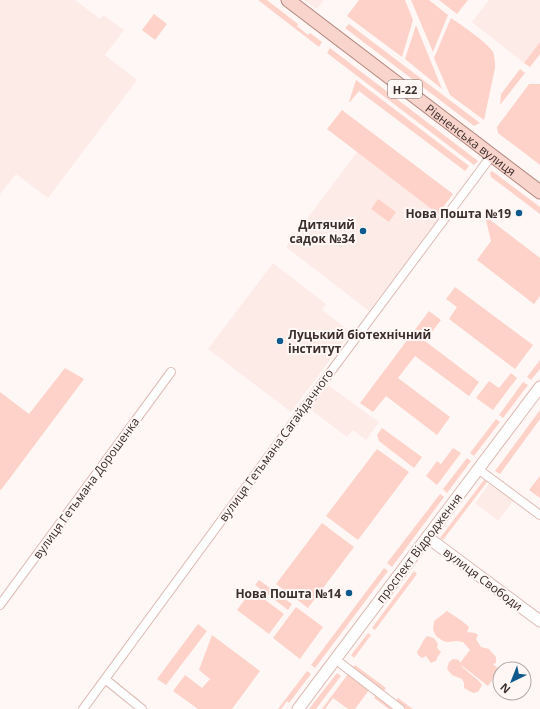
<svg xmlns="http://www.w3.org/2000/svg" width="540" height="709" font-family="'Open Sans',sans-serif">
  <style>
    .built { fill: #fdebe7 }
    .green { fill: #fed2c8 }
    .lines { fill: none; stroke-linecap: round; stroke-linejoin: round }
    .street-casing { stroke: #debbb4; stroke-width: 10 }
    .secondary-casing { stroke: #debbb4; stroke-width: 13 }
    .primary-casing { stroke: #b3877e; stroke-width: 15 }
    .street { stroke: #fff; stroke-width: 8 }
    .secondary { stroke: #fff; stroke-width: 11 }
    .primary { stroke: #f8d4cc; stroke-width: 13 }
    .poi-dot { fill: #0f5a8d; stroke: #fff7f6; stroke-width: 1.5 }
    .labels { text-anchor: middle; dominant-baseline: central; stroke-width: 4; stroke-linejoin: round; paint-order: stroke }
    .shield { fill: #fff7f6; stroke: #766a68; stroke-width: 1 }
    .shield-label { font-size: 11px; font-weight: bold; fill: #3c2e2b }
    .street-label { font-size: 12px; fill: #3c2e2b; stroke: #fff7f6 }
    .poi-label { font-size: 12px; font-weight: bold; fill: #3c2e2b; stroke: #fff7f6; text-anchor: end }
  </style>
  <rect width="100%" height="100%" fill="#fff7f6"/>
  <path class="built" d="M0,0H75L100,19L103,15L124,30L105,55L137,80L48,198L16,174L0,194Z
    M304,0H324L317,9Z
    M489,0H540V42L524,63L472,22Z
    M357,152L441,216L369,311L286,247Z
    M273,263L326,304L322,310L351,332L291,412L208,349Z
    M328,385L379,422L366,440L353,430L347,437L310,409Z
    M489,484L513,501L498,521L475,503Z"/>
  <path class="green" d="M258,0H267L298,24L297,26L308,35L310,33L322,42L319,47Z
    M359,0H405L413,20L402,57L347,16Z
    M411,0H429L448,15L433,52Z
    M439,0H468L457,14Z
    M154,14L167,24L155,40L142,30Z
    M451,18C461,25 487,42 493,52C495,57 495,63 495,68L484,120L450,95L434,58Z
    M349,24L480,123L474,126L345,28Z
    M416,25L442,89L405,59Z
    M540,42V54L530,67L524,63Z
    M330,48L478,161L474,165L327,53Z
    M520,69L525,73L500,105L501,94Z
    M356,80L469,166L465,171L359,91L350,102H349Z
    M529,84H540V165L498,133L497,127Z
    M342,110L453,194L438,214L327,129Z
    M492,171L540,207V214L491,177L490,173Z
    M378,199L396,212L389,222L371,209Z
    M485,216L540,258V296L534,304L477,260L491,241Z
    M455,287L533,345L515,369L449,319L457,307L446,299Z
    M429,311L441,320L425,341L479,382L469,396L415,356L398,378L450,417L437,435L386,396L373,412L360,403Z
    M540,360V369L531,380L527,377Z
    M65,368L84,379L1,490L0,489V392L29,414Z
    M511,373L517,378L493,410L476,398L489,381L499,388Z
    M523,382L528,385L503,418L499,415Z
    M540,410V419L500,474L495,471Z
    M496,419L500,422L474,456L470,453Z
    M382,428L422,457L414,468L379,441L377,435Z
    M453,448L461,453L437,485L426,476L437,461L441,464Z
    M377,449L409,472L358,540L326,516Z
    M467,458L471,461L447,493L443,489Z
    M540,476V498L529,490Z
    M484,480L487,482L443,540L440,538Z
    M440,494L444,497L392,567L387,563Z
    M322,523L354,547L308,608L276,584Z
    M384,568L388,571L315,668L311,665Z
    M414,571L417,574L375,630L372,628Z
    M259,580L292,604L288,610L255,585Z
    M252,590L284,614L269,634L237,610Z
    M296,607L323,627L300,659L273,638Z
    M447,611L462,621L469,627L467,632L475,633L478,635L476,639L481,647L489,649L496,657V663L493,664L500,670L488,686L461,665L462,667L479,681L482,685L478,692L473,693L464,688V683L462,679L452,675L447,669L449,662L453,659L459,660L460,663L470,650L463,642L457,641L448,642L443,641L436,636L433,630L434,621Z
    M198,624L207,631L166,685L157,679Z
    M368,633L371,635L354,658L351,655Z
    M212,635L260,671L232,709H198L173,691L185,675L202,688L210,679L199,670Z
    M427,636L434,638L438,644L437,648L441,652L437,658L436,661L431,663L426,656L422,658L418,655L417,652C421,647 422,641 427,636Z
    M355,665L386,688L383,692L352,668Z
    M307,671L311,674L289,703L287,701L281,709H278Z
    M337,673L341,676L316,709H309Z
    M348,674L369,690L355,709H348L333,698L325,709H322Z
    M376,695L394,709H389L374,698Z
    M398,698L413,709H405L395,702Z"/>
  <g class="lines">
    <g class="street-casing">
      <path id="street" d="M478,469L540,515
        M0,605L171,372
        M335,659L400,709
        M105,679L142,709
        M83,709L326,378L492,155"/>
    </g>
    <g class="secondary-casing">
      <path id="secondary" d="M427,537L540,621
        M298,709L540,387"/>
    </g>
    <g class="primary-casing">
      <g id="primary">
        <path id="s1" d="M288,0L540,192"/>
      </g>
    </g>
    <use href="#street" class="street"/>
    <use href="#secondary" class="secondary"/>
    <use href="#primary" class="primary"/>
  </g>
  <g class="poi-dot">
    <circle cx="519" cy="213" r="4"/>
    <circle cx="363" cy="231" r="4"/>
    <circle cx="280" cy="341" r="4"/>
    <circle cx="349" cy="593" r="4"/>
  </g>
  <g class="labels">
    <rect class="shield" x="388" y="80" width="34" height="18" rx="3"/>
    <g class="shield-label">
      <text x="405" y="89">Н-22</text>
    </g>
    <g class="street-label">
      <text stroke="none"><textPath href="#s1" startOffset="230">Рівненська вулиця</textPath></text>
      <text transform="translate(276 445) rotate(-54)">вулиця Гетьмана Сагайдачного</text>
      <text transform="translate(86 488) rotate(-54)">вулиця Гетьмана Дорошенка</text>
      <text transform="translate(419 548) rotate(-53)">проспект Відродження</text>
      <text transform="translate(483 579) rotate(37)">вулиця Свободи</text>
    </g>
    <g class="poi-label">
      <text x="511" y="213">Нова Пошта №19</text>
      <text x="355" y="224">Дитячий<tspan x="355" dy="14">садок №34</tspan></text>
      <text x="288" y="334" text-anchor="start">Луцький біотехнічний<tspan x="288" dy="14">інститут</tspan></text>
      <text x="341" y="593">Нова Пошта №14</text>
    </g>
  </g>
  <g transform="translate(512 681) rotate(223)"><circle r="19" fill="#fff7f6" stroke="#b1a7a5"/>
  <path d="M0-3L7 15L0 10L-7 15Z" fill="#0f5a8d"/>
  <text y="-6" font-size="11" font-weight="bold" text-anchor="middle" fill="#3c2e2b">N</text>
  </g>
</svg>
